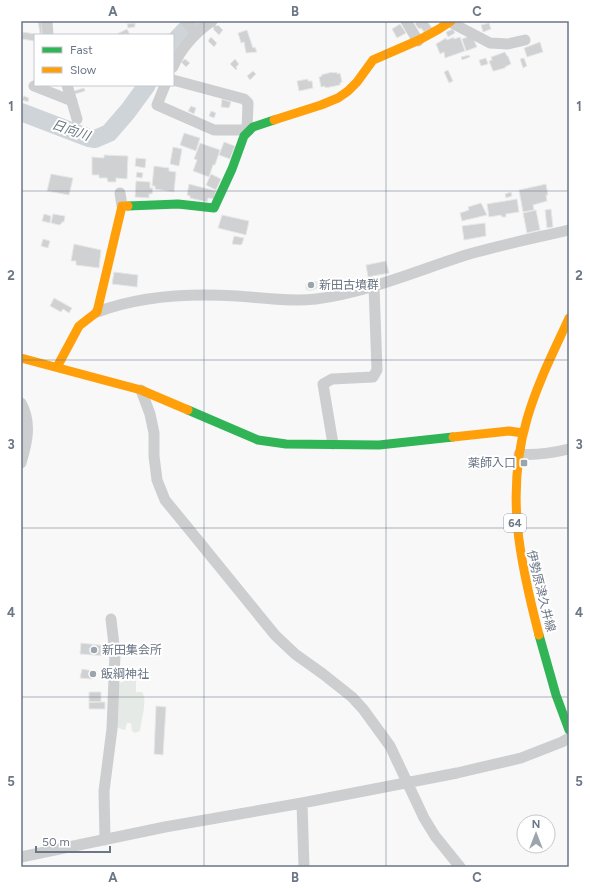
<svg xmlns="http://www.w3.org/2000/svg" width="590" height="888" font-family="Figtree,'Noto Sans JP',sans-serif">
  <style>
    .green { fill: #e6eae6 }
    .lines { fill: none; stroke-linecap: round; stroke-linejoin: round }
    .river { stroke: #cfd4d8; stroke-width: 18 }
    .building { fill: #d0d1d2; stroke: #e8e8e8 }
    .street { stroke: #cdcecf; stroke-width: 11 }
    .fast { stroke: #30b455; stroke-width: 9 }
    .slow { stroke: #ff9f0a; stroke-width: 9 }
    .grid { fill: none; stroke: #6b7686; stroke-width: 1; stroke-opacity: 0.55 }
    .poi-dot { fill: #9ca4ae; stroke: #fff; stroke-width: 1.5 }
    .labels { text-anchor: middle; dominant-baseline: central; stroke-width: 4; stroke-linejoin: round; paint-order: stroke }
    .shield { fill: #fff; stroke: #979faa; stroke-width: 1 }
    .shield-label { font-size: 11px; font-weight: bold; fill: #6b7686 }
    .poi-label { font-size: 12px; fill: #6b7686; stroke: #fff; text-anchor: start }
    .street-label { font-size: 12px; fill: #6b7686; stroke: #fff }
    .water-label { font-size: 13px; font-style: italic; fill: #677681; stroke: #fff }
    .neatline { fill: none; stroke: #6b7686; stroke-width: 1.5 }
    .grid-label { font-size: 13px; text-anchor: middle; font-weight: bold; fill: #6b7686 }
  </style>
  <rect width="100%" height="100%" fill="#f8f8f8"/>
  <path class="green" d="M316,281L321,282L322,287L311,291L306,290L305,286L306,283Z
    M127,680L136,681V692H142C148,699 141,721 140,731L135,733L132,731L131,723H127L125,730L115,727L117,684Z"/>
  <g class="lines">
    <path class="river" d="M173,43L194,21
      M21,112L89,138L95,139L109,133L128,111L147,85"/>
  </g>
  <path class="building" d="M38,21H42V34H40Z
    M418,21H427L432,28L424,32L421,28L419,29L415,24Z
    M135,23V27L128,28L127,24Z
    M489,23L491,29L483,32L481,25Z
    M400,24L406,33L397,38L392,29Z
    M215,25L217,26L218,25L223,30L219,35L213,29H214L213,27Z
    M127,29L130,35H115Z
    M453,29L455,33L448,37L446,32Z
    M247,30L253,48L255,47L257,52L246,53L244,42L241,43L238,33Z
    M23,32L35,34L34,41L22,39Z
    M470,36L473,38L477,47L466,51L462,39Z
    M211,37L217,43L214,47L208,41Z
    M454,37V39L460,37L465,51L445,58L444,52L440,54L436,44L446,38L447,40Z
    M540,42L543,52L527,57L524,48Z
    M505,52L507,56H508L511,64L505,67V68L494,71H493L489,61L492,60L491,57Z
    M469,55L470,57L462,60L461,57Z
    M486,58L488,64L481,66L479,60Z
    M524,58L527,66L523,68L520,59Z
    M185,59L190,63L186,67L181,62Z
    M235,59L239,64L236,67L237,69L236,70L230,64Z
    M448,70L453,81L449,83L444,72Z
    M253,71L256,74L250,80L247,76Z
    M332,72L333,73L337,72V74L340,73L342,82L340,83V85L325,88V86L321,87L319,77L322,76L321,75Z
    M308,79V81H312L313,88L299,91L297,81Z
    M84,88L85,91L75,94L74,91Z
    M24,96L29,98L28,102L22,100Z
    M222,99L231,102L229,108L221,107Z
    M191,106L196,108L194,114L188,111Z
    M211,111L216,113L214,118L209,116Z
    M184,133L200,138L196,151L180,145Z
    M224,142L235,146L230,159L219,155Z
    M200,143L220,150L215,165H213L209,177L193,171L197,160L194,159Z
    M173,147L182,149L179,166L170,164Z
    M104,155L128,156L127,179L116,178V182H108L107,178H99V175H92V157L104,158Z
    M136,158L146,159L145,168L135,166Z
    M154,166L169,168V171L176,172L174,192L155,189V186H152Z
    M137,172L143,173L142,178L136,177Z
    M51,174L73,178L69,195L47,191Z
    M211,174L221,179L216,190L206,185Z
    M136,181L150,182V188H153L152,194H149V198L135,197Z
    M189,184L216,191L214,199L208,198L207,202L190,198V196L187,195Z
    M546,184L548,195H546L547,201L533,205L534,210L523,212L519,190Z
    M511,192L512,196L506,198L505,194Z
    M517,199L519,212L506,214V217H502L501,215L489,217L487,204Z
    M481,203L487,215L462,221L460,213L469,210L468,207Z
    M551,209L553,227L547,228L545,210Z
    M536,210L540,230L527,233L523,213Z
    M44,214L51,216L50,223L42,221Z
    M53,214L65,216L64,222H62L61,224L59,225L51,223Z
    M222,215L249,221L246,235L218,228Z
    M485,223L486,236L464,240L462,226Z
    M234,236L244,238L242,244L240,245L232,244Z
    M43,239L50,241L48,248L41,246Z
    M74,244L101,250L99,268L76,265V261H71Z
    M386,261L389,273L368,277L366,265Z
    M114,272L138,275L137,287L112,284Z
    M54,298L72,308L69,313L63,309L61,312L50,306Z
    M81,643L108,646L106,656L80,654Z
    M82,669L93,671L92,679L80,678Z
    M89,692H101V702H89Z
    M89,702H105V709H89Z
    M156,706L166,707L163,755L154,754Z"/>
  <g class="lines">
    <path class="street" d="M47,21L48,35
      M186,21L196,34
      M406,21L418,41
      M450,22L490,43L508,44L525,40
      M173,67C180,49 196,32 212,21
      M173,80L244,99L248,103L247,130
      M67,85L77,119
      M165,85L157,105L214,130H249
      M34,86L72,101
      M120,193L122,206
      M97,312C142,295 190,293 237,296C264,298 290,302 316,299C368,292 416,271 466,255C500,245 535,238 569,230
      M141,390L150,414L154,433V456L157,480L165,500L188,528L275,635L295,654L323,674L352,697L363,709L390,746L424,818L435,836L460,867
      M21,403C32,423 27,443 21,463
      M333,444L323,384L332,379L373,377L377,370L374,286
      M519,454C536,456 552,453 569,449
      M302,803L304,867
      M105,840L104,791L112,729L115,654L111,619
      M21,857L165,827L302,803L457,773L521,758L562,742L569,738"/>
    <path class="fast" d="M128,206L178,204L214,208L232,169L244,136L253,127L274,120
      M188,410L258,440L286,444L379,445L453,437
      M539,635L556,695L569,730"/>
    <path class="slow" d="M274,120L321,105L338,98L348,91L357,82L373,60L419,40L439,29L451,21
      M21,358L141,390L188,410
      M57,367L79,326L97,312L122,206H128
      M453,437L509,431L523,433
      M539,635C520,562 505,494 527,419C537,384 554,351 569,318"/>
  </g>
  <path class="grid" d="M204,21V867M386,21V867M21,191H569M21,360H569M21,528H569M21,697H569"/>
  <g class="poi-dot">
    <circle cx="311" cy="285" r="4"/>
    <rect x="520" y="459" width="8" height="8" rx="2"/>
    <circle cx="94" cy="650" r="4"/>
    <circle cx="93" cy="674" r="4"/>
  </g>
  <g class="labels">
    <rect class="shield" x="504" y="514" width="22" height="18" rx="3"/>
    <g class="shield-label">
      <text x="515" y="523">64</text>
    </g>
    <g class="poi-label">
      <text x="319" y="285">新田古墳群</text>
      <text x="516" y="463" text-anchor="end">薬師入口</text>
      <text x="102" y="650">新田集会所</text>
      <text x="101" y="674">飯綱神社</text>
    </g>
    <g class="street-label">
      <text transform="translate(541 591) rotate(76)">伊勢原津久井線</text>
    </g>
    <g class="water-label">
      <text transform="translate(71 130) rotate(19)">日向川</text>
    </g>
  </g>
  <rect width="590" height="888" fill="none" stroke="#ffffff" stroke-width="44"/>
  <rect x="34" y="34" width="140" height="52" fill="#ffffff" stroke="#c4c8cf"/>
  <rect x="42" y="47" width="20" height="6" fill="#30b455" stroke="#c4c8cf"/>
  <text x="70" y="54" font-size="12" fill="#6b7686">Fast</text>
  <rect x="42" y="67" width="20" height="6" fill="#ff9f0a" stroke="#c4c8cf"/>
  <text x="70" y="74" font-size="12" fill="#6b7686">Slow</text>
  <g transform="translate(536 834)"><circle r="19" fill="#ffffff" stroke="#c4c8cf"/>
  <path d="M0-3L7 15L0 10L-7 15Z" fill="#9ca4ae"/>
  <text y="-6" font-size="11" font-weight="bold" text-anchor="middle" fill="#6b7686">N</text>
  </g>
  <path d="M36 846v6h74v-6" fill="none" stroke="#6b7686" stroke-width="2"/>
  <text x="42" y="846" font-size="12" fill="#6b7686" stroke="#ffffff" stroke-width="3" paint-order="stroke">50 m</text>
  <rect x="22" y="22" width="546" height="844" class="neatline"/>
  <g class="grid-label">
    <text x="113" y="16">A</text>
    <text x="295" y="16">B</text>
    <text x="477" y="16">C</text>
    <text x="11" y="111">1</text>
    <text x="579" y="111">1</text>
    <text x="11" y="280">2</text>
    <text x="579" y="280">2</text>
    <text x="11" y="449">3</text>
    <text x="579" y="449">3</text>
    <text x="11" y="617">4</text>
    <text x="579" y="617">4</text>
    <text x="11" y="786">5</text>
    <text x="579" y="786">5</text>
    <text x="113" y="882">A</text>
    <text x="295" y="882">B</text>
    <text x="477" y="882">C</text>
  </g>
</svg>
